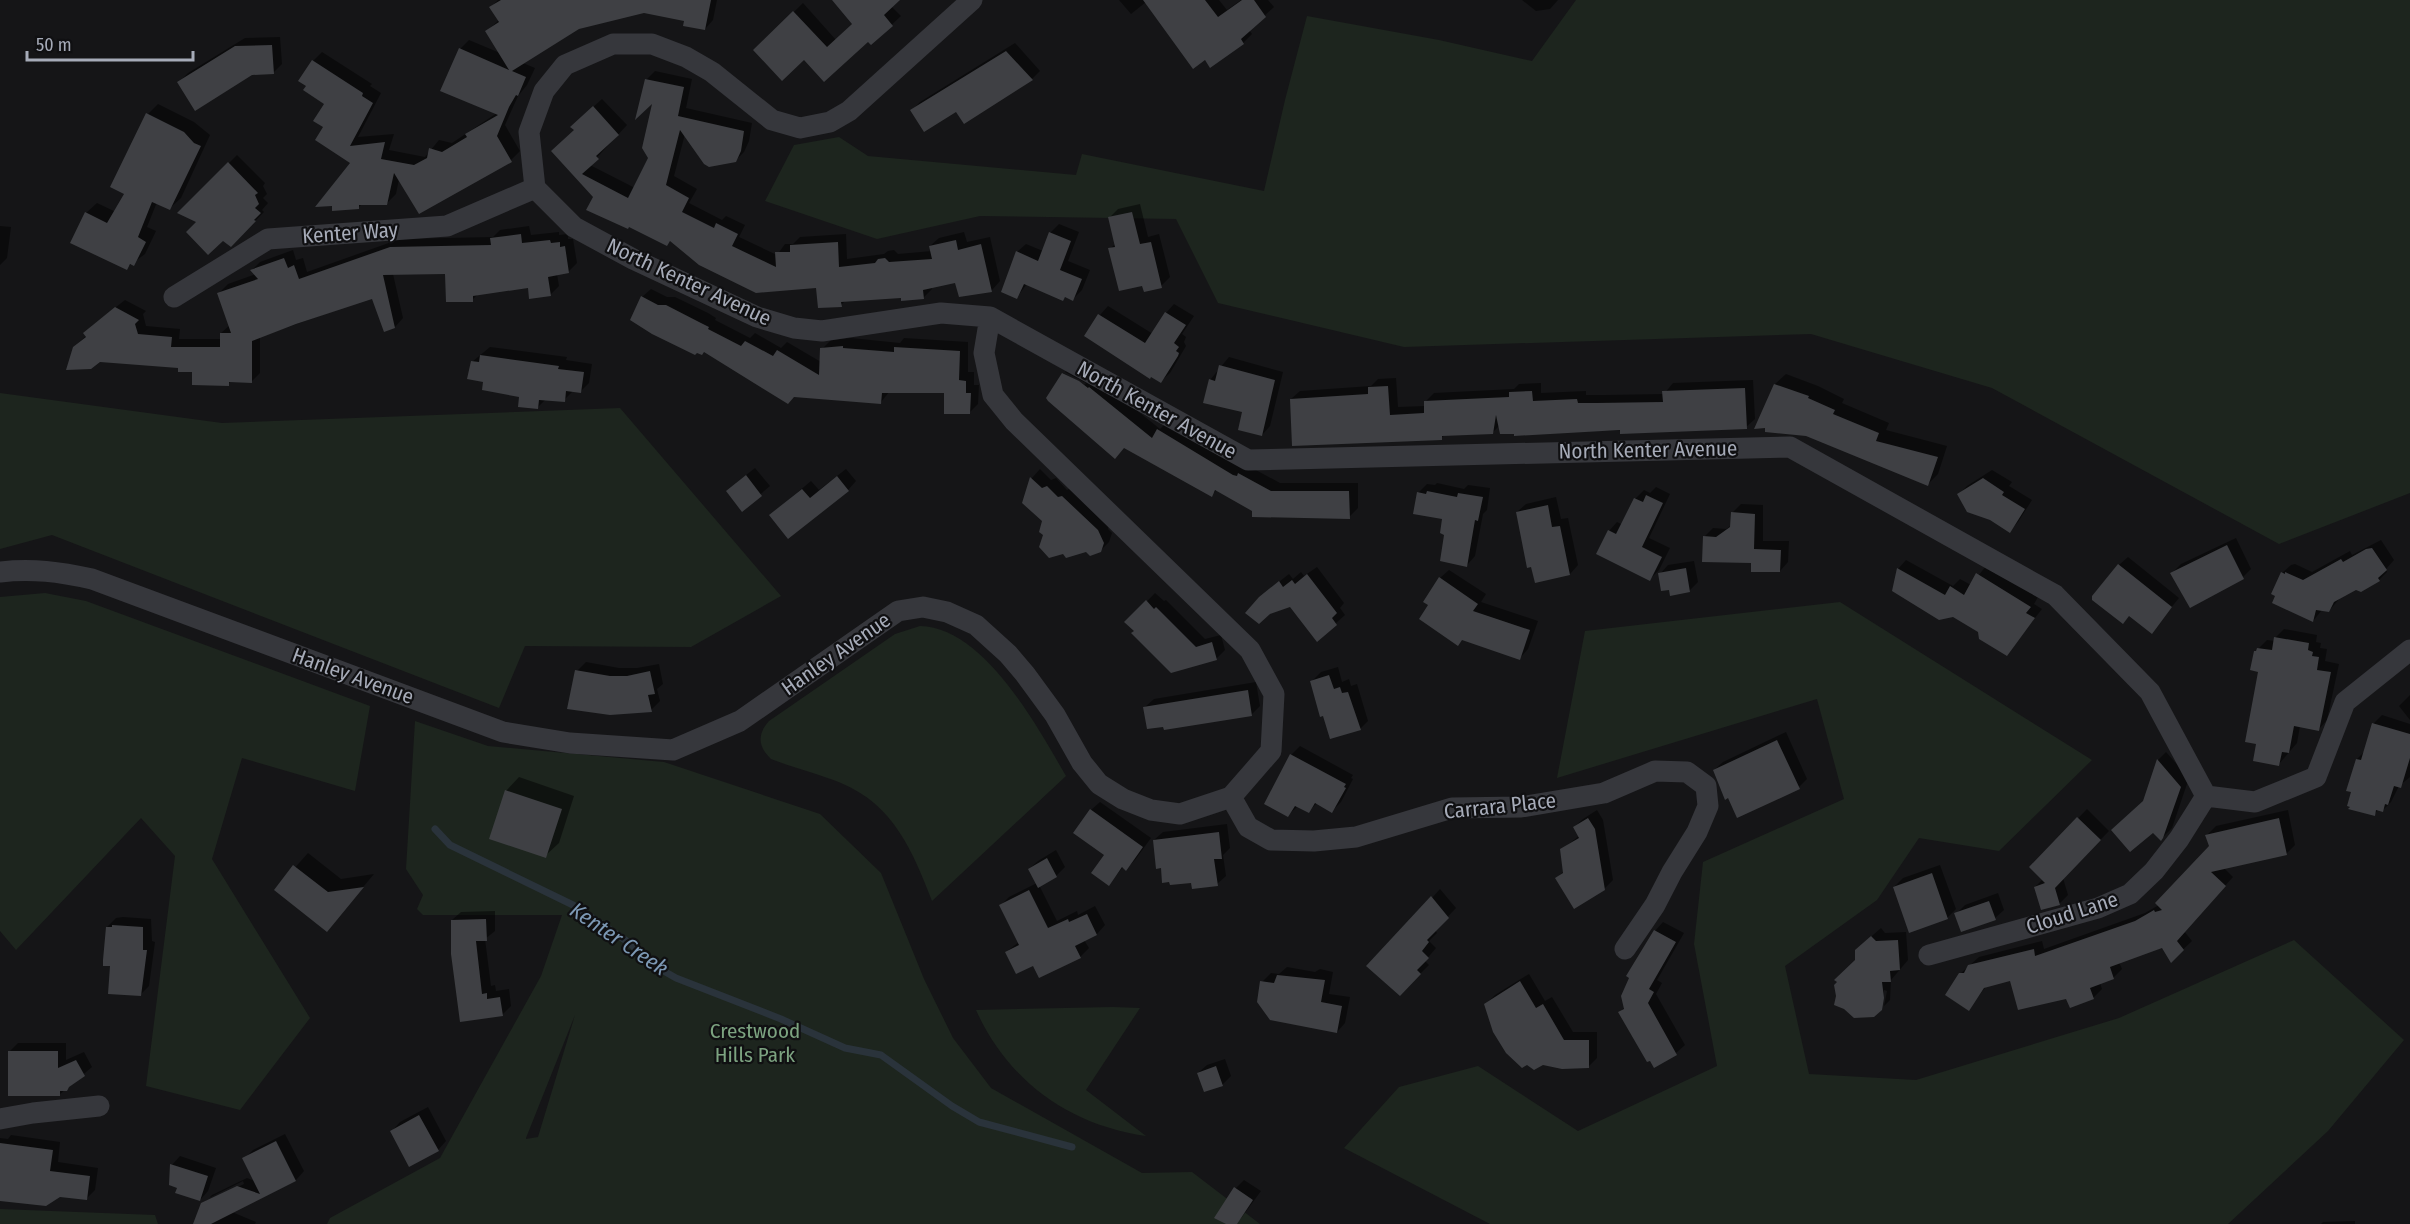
<svg xmlns="http://www.w3.org/2000/svg" width="2410" height="1224" font-family="'Fira Sans Condensed',sans-serif">
  <style>
    .green { fill: #1d251e; fill-rule: evenodd }
    .shadow { fill: #0007 }
    .lines { fill: none; stroke-linecap: round; stroke-linejoin: round }
    .stream { stroke: #2a333b; stroke-width: 7 }
    .building { fill: #3f4044 }
    .street { stroke: #36373c; stroke-width: 21 }
    .labels { text-anchor: middle; dominant-baseline: central; stroke-width: 4.5; stroke-linejoin: round; paint-order: stroke }
    .street-label { font-size: 21px; fill: #a6abb8; stroke: #101012 }
    .park-label { font-size: 21px; fill: #7ca380; stroke: #101012 }
    .water-label { font-size: 22px; font-style: italic; fill: #7c98b4; stroke: #101012 }
  </style>
  <rect width="100%" height="100%" fill="#151517"/>
  <path class="green" d="M1576,0H2410V493L2279,544L1992,388L1811,334L1404,347L1218,303L1176,219L980,216L877,239L765,201L794,145L839,137L868,156L1076,175L1082,154L1264,191L1285,100L1307,16L1439,40L1532,61Z
    M0,393L222,423L620,408L781,596L691,647L525,646L499,708L52,535L0,549Z
    M45,593L86,601L370,706L355,791L242,758L212,859L310,1018L240,1110L146,1086L175,856L141,818L16,950L0,931V597Z
    M1840,602L2092,760L1999,851L1919,838L1877,900L1785,966L1809,1074L1916,1080L2119,1018L2294,940L2404,1040L2328,1131L2228,1224H1490L1344,1148L1399,1087L1478,1066L1578,1131L1717,1066L1694,944L1703,862L1844,799L1817,699L1557,778L1585,631Z
    M920,626C984,627 1038,728 1066,776L932,901C913,852 894,805 841,783C819,774 794,768 771,759C758,747 757,734 769,721L895,634Z
    M415,721L488,746L664,762L820,814L881,873L924,979L953,1038L991,1088L1142,1173L1192,1172L1260,1224H327L330,1218L440,1158L541,976L562,915H423L417,909L423,895L406,869ZM575,1015L538,1137L526,1139V1138Z
    M1113,1007L1140,1008L1086,1090L1146,1136C1069,1125 1008,1081 976,1010Z
    M0,1209L155,1215L158,1224H0Z"/>
  <path class="shadow" d="M498,0H641L578,28L523,63L535,68L527,85L518,96L505,125L520,151L511,160L399,179L396,194L386,204L363,203L359,207L352,163L325,126L326,103L313,61L322,52L372,84L370,86L381,93L358,137L394,134L389,150L425,157L439,140L452,143L497,113L460,49L469,40L500,53L487,31L499,20L491,7Z
    M648,0H717L713,20L705,29Z
    M833,0H898L891,6L901,16L872,43L868,40L804,58L755,50L803,3L836,40L853,23Z
    M1119,0H1219L1227,10L1241,0H1268L1274,7L1249,30L1252,34L1243,43L1211,66L1146,2L1131,14Z
    M1522,0H1558L1550,9L1536,11Z
    M280,37L282,64L274,72L179,82L188,73L245,38Z
    M1015,43L1040,71L1032,79L964,122L957,110H912L920,102Z
    M655,71L692,79L686,108L752,123L749,141L744,152L735,161L685,134L674,176L697,189L689,203L722,220L726,216L745,225L739,237L777,255L785,244H793L800,237L846,234L847,259L884,254L888,251L894,250L898,254L932,251L930,246L939,238L964,232L967,242L990,237L1000,281L992,290L956,281L932,287V289L923,298L903,297L846,300L841,305L818,286L671,240L667,244L630,225L595,196L553,151L575,130L581,118L602,99L627,125L590,165L635,188L650,158L655,100L646,80Z
    M158,104L194,122L210,135L181,198L170,208L157,202L147,227L156,231L145,254L126,268L86,213L97,203L116,212L126,194L148,114Z
    M237,155L265,183L263,186L267,194L263,198L268,203L262,210L264,212L231,245L198,222L179,213Z
    M1140,204L1148,237L1159,234L1170,277L1161,286L1143,284L1110,249L1116,243L1109,218L1118,209Z
    M1059,224L1079,232L1068,261L1090,270L1082,290L1073,299L1066,296L1063,299L1027,284L1017,297V252L1026,244L1043,251L1050,233Z
    M0,226L11,227L7,258L0,265Z
    M529,226L531,235L559,232V235L568,234V239H573L577,263L568,272L557,274L559,286L550,295L529,286L479,293L472,300L446,272L393,274L403,318L395,327L373,297L260,337V373L251,382L232,380L228,384L180,367L74,347L86,336L93,325L125,300L146,311L143,314L146,326L180,329L179,339H221V333L230,325L219,293L228,284L256,274L252,270L260,262L293,250L296,260L303,258L307,272L400,239L493,237L500,230Z
    M651,289L667,297H675L708,313L716,318L715,320L750,338L755,333L781,348L787,342L821,362L822,349L831,340L851,338L900,343L904,338L968,342V372H974V385H979L978,404L970,412L945,392L890,391L881,402L794,396L642,297Z
    M1174,304L1194,316L1182,334L1186,337L1184,342L1186,346L1170,373L1161,381L1086,336L1100,315L1108,306L1153,334L1166,313Z
    M490,347L567,357L566,360L592,364L589,383L581,391L574,390L564,400L546,399L537,408L521,396L485,380L472,362Z
    M1229,357L1283,372L1270,426L1262,435L1244,410L1210,380Z
    M1072,365L1098,379L1160,429L1167,422L1280,483H1358V508L1349,517L1254,510L1217,490L1211,495L1048,398L1063,373L1085,385L1086,383L1065,372Z
    M1786,374L1818,386L1844,399L1842,403L1889,423L1886,430L1947,446L1938,474L1928,484L1807,435L1775,384Z
    M1396,378L1398,407L1425,406V402L1434,393L1514,389L1519,384L1541,383V393L1586,391V395H1605L1664,394L1673,383L1753,380L1755,419L1746,427L1515,433L1500,425L1493,432L1445,435L1441,438L1291,399L1300,391L1371,386L1378,379Z
    M755,468L770,486L742,510L736,483Z
    M846,469L856,481L848,490L780,507L811,481L819,490Z
    M1040,469L1051,480L1056,478L1067,490L1071,488L1109,525L1108,529L1112,533L1109,542L1100,551L1045,534L1043,521L1024,502L1032,478Z
    M1992,470L2012,482L2009,486L2032,500L2018,522L2010,531L1959,494L1967,486Z
    M1437,483L1464,489L1468,485L1490,488L1487,510L1483,514L1475,556L1467,565L1445,534L1444,518L1418,493L1427,484L1435,485Z
    M1656,487L1670,494L1649,538L1670,548L1659,570L1650,579L1609,531L1617,522L1623,525L1635,499L1644,490L1650,493Z
    M1556,497L1561,519L1568,518L1578,565L1570,574L1536,581L1517,512L1526,504Z
    M1741,504L1763,505V541H1789L1788,562L1780,571L1752,561L1704,537L1713,528L1726,529L1732,525V513Z
    M2236,538L2251,569L2243,577L2172,573L2181,564Z
    M2381,540L2394,560L2386,569L2387,572L2379,580L2356,588L2340,598L2329,611L2322,610L2313,621L2282,573L2291,565L2295,564L2312,572L2350,551L2352,555Z
    M2128,557L2179,598L2151,632L2119,565Z
    M1906,560L1953,586L1960,579L1971,585L1986,566L2038,597L2034,604L2042,609L2007,654L1979,631L1953,615L1898,569Z
    M1694,561L1698,582L1689,591L1670,588L1660,574L1668,565Z
    M1317,567L1344,603L1340,608L1345,615L1317,640L1290,605L1270,589L1289,574L1293,579L1301,572L1304,576Z
    M1449,570L1486,594L1481,602L1538,621L1528,649L1520,658L1430,604L1440,578Z
    M1155,593L1164,601L1166,600L1205,639L1221,635L1225,650L1216,659L1127,622Z
    M2284,629L2317,635L2316,642L2321,643L2320,648L2327,649L2325,661L2339,664L2327,720L2319,729L2300,726L2297,743L2279,764L2258,743L2260,671L2255,652L2267,640L2275,641L2276,637Z
    M586,662L619,668H637L659,664L663,684L657,689L660,701L651,710L577,671Z
    M1338,667L1342,682L1349,679L1351,686L1357,684L1368,721L1360,729L1323,714L1312,681L1321,672Z
    M1256,682L1260,706L1251,715L1145,707L1154,699Z
    M2410,695V720L2399,706Z
    M2382,715L2410,724V777L2399,786L2391,802L2383,810L2379,809L2374,814L2357,759L2365,751L2373,724Z
    M1786,732L1807,779L1799,787L1714,770L1723,762Z
    M1300,746L1353,775L1351,778L1353,779L1341,802L1332,811L1317,803L1309,811L1297,807L1288,815L1291,755Z
    M2166,752L2189,778L2172,828L2161,839L2145,801L2158,760Z
    M519,777L574,796L559,843L545,856L506,791Z
    M1100,802L1151,838L1135,860L1126,869L1123,867L1109,884L1107,855L1091,810Z
    M2087,809L2109,831L2063,878L2068,895L2059,904L2035,887L2043,879L2031,867Z
    M1597,810L1603,820L1613,880L1604,889L1557,878L1564,871L1561,850L1579,836L1574,827L1583,819Z
    M2288,810L2295,845L2286,854L2224,868L2233,877L2184,931L2192,941L2172,960L2163,946L2119,962L2122,969L2113,978L2100,983L2102,989L2093,998L2067,997L2011,979L1987,985L1969,1009L1960,974L1979,957L2042,941L2044,949L2145,913L2159,905L2210,846L2207,835L2216,826Z
    M1227,824L1230,848L1223,855L1226,876L1217,884L1193,881L1162,867L1154,840L1163,832Z
    M1056,850L1065,867L1056,876L1039,885L1057,921L1077,911L1078,915L1095,906L1105,925L1097,934L1084,940L1089,948L1080,957L1034,964L1006,952L1019,942L1001,905L1009,897L1037,883L1029,869L1038,861Z
    M308,853L341,879L374,874L327,930L276,889Z
    M1940,865L1956,909L1947,918L1894,887L1903,878Z
    M1440,889L1456,908L1435,930L1437,933L1429,941L1436,948L1425,961L1429,965L1400,994L1432,898Z
    M1998,893L2004,910L1995,918L1956,914L1965,905Z
    M495,911V931L485,939L491,986L495,985L496,991L509,989L511,1006L502,1015L461,1020L452,920L461,912Z
    M123,917L151,919L152,941L155,942L149,986L140,995L112,965L107,927L116,918Z
    M1663,922L1684,933L1657,980L1662,983L1656,994L1685,1045L1676,1053L1654,1066L1620,1012L1625,1007L1655,931Z
    M1881,928L1885,933L1906,932L1908,960L1891,980L1890,1000L1884,1006L1887,991L1884,990L1881,1009L1857,960L1865,942Z
    M1287,967L1315,972L1320,969L1333,972L1329,994L1350,997L1345,1023L1337,1032L1262,982L1271,973L1279,974Z
    M1529,974L1545,1001L1552,997L1573,1032H1597V1058L1588,1067L1486,1004L1495,995Z
    M18,1043H66V1060L84,1052L92,1067L59,1095L10,1051Z
    M1225,1059L1231,1076L1222,1085L1198,1073L1207,1065Z
    M428,1107L446,1141L438,1150L392,1131L400,1122Z
    M285,1134L304,1171L296,1180L232,1212L256,1222L255,1224H195L203,1204L207,1200V1202L244,1184L243,1181L209,1198L212,1195L247,1178L255,1181L244,1159L253,1150Z
    M11,1135L60,1142L58,1162L98,1168L95,1190L86,1199L60,1195L0,1199V1138L8,1139Z
    M180,1156L216,1168L208,1191L200,1200L178,1187L172,1165Z
    M1244,1180L1261,1191L1242,1217L1235,1224H1229L1236,1188Z
    M2355,1221V1224H2321L2323,1222Z"/>
  <g class="lines">
    <path class="stream" d="M435,829L450,845L573,905L631,944L648,962L676,978L781,1019L845,1048L881,1055L952,1106L979,1122L1072,1147"/>
  </g>
  <path class="building" d="M501,0H711L705,30L683,26L684,21L644,13L579,29L512,71L526,77L518,96L516,95L509,107L497,136L512,162L419,214L394,173L387,205H359V209L332,211V206L315,207L350,163L315,140L323,127L313,121L324,104L303,90L306,86L298,81L312,60L363,93L362,96L373,103L350,146L385,142L381,159L414,165L427,158L429,148L442,152L467,137L465,134L498,115L440,91L459,48L509,70L485,31L499,22L489,7Z
    M832,0H900L884,15L893,26L871,45L868,42L824,82L804,60L782,81L753,50L793,11L827,47L852,24Z
    M1143,0H1205L1218,17L1242,0H1254L1266,17L1241,39L1244,44L1210,68L1205,60L1193,69Z
    M272,45L274,74L252,75L195,111L177,82L235,46Z
    M1006,51L1033,80L964,124L956,112L924,132L910,110Z
    M645,79L684,87L678,116L744,131L741,151L736,162L709,167L704,164L680,130L666,185L689,198L682,212L714,228L716,223L738,234L732,246L776,267L775,252H790V245L838,242L839,267L875,263L878,259L885,258L889,262L932,259L929,246L956,240L958,250L981,244L992,292L959,297L955,283L923,290L924,299L901,301V298L841,302L842,307L818,308L816,288L756,293L699,265L670,241L667,246L629,227L628,229L586,210L593,197L551,151L574,130L570,127L593,106L619,135L596,156L599,159L582,174L628,198L648,158L642,148L652,104L635,120Z
    M146,113L184,132L194,143L201,146L170,210L152,202L138,237L146,242L134,266L130,264L127,270L70,243L85,212L107,223L124,194L110,187Z
    M228,162L258,193L255,195L259,204L255,208L261,213L254,220L256,221L231,247L223,241L208,255L186,232L196,222L177,213Z
    M1132,212L1140,244L1151,242L1162,288L1144,292L1142,286L1119,291L1108,248L1115,247L1108,217Z
    M1049,232L1071,241L1060,270L1082,279L1073,301L1065,297L1063,301L1024,284L1017,299L1001,292L1016,251L1038,261Z
    M521,234L522,243L550,240L551,243L560,242V247L565,246L569,273L548,277L551,296L529,299L528,288L473,296V302H446L445,274L383,275L395,328L384,332L372,299L296,324L252,341V383L229,382V386L192,385V372H178V368L100,362L91,369L66,370L73,347L86,337L83,333L115,307L139,320L135,324L138,334L172,337L171,347H220V333H231L217,293L258,279L250,270L284,258L288,268L294,265L299,279L390,247L491,245L490,238Z
    M641,296L658,305H666L699,322L709,327L708,329L741,346L745,341L773,356L777,350L819,375L820,348L843,346V348L894,352V347L960,351L959,380L966,381V393H971L970,414H944V393H882L881,404L794,397L788,404L704,352L702,355L697,353L695,355L652,334L630,320Z
    M1165,312L1186,325L1174,343L1179,347L1176,351L1179,353L1178,356L1161,383L1151,377L1150,379L1084,336L1098,314L1145,343Z
    M480,355L559,366L558,369L584,372L581,393L566,391L565,402L539,400L538,409L518,407L519,397L482,390L483,382L467,379L471,361L479,362Z
    M1219,365L1275,380L1262,436L1238,430L1242,412L1203,403L1209,379L1215,381Z
    M1062,373L1079,381L1088,388L1089,387L1152,438L1157,429L1233,475L1237,476L1238,473L1271,491H1349L1350,519L1252,517V511L1215,490L1212,497L1124,448L1115,459L1048,401L1046,398Z
    M1774,384L1809,396L1808,398L1835,410L1833,414L1879,433L1876,441L1938,457L1928,486L1806,436L1765,432V428L1754,429Z
    M1388,386L1390,415L1424,413V401L1509,397V392L1532,391L1533,401L1577,399L1578,403H1596L1663,402L1662,391L1745,388L1747,429L1620,434V430L1514,436V434H1500L1496,415L1493,434L1442,436V440L1292,446L1290,399L1368,394V387Z
    M746,475L762,496L742,512L726,491Z
    M837,476L849,491L788,539L769,515L802,489L810,498Z
    M1030,477L1042,488L1047,486L1058,497L1062,496L1098,530L1104,543L1101,552L1090,556L1086,552L1066,558L1063,554L1049,558L1039,547L1043,535L1039,532L1042,521L1022,503Z
    M1983,478L2004,492L2002,495L2025,509L2010,533L1990,520L1967,512L1957,494Z
    M1427,491L1457,497L1458,493L1483,497L1478,521L1475,520L1467,567L1440,561L1444,535L1440,533L1442,519L1413,514L1417,492L1426,494Z
    M1646,495L1663,503L1642,547L1662,557L1650,581L1596,554L1608,530L1616,534L1634,498L1643,502Z
    M1548,505L1552,527L1560,526L1570,575L1535,583L1531,567L1527,568L1516,512Z
    M1731,512L1755,514L1754,549L1781,550L1780,572H1751V563L1702,562L1703,536L1716,537L1730,527Z
    M2227,545L2244,579L2190,608L2170,573Z
    M2372,548L2387,570L2378,578L2380,581L2361,592L2356,590L2334,602L2329,612L2316,610L2313,622L2272,603L2275,596L2271,594L2281,572L2285,574V572L2303,580L2341,559L2343,562L2366,549Z
    M2118,564L2172,607L2152,634L2129,616L2123,624L2092,600V596Z
    M1686,568L1690,592L1670,596L1669,590L1661,591L1658,573Z
    M1897,568L1945,595L1950,586L1964,595L1976,573L2031,607L2026,613L2035,618L2007,656L1979,639L1978,632L1953,617L1939,620L1892,591Z
    M1307,574L1337,613L1332,618L1337,625L1317,642L1290,607L1270,614L1259,624L1245,613L1259,597L1279,581L1283,587L1292,580L1295,584Z
    M1439,577L1478,604L1473,611L1530,630L1520,660L1462,640L1458,646L1419,619L1428,605L1423,602Z
    M1146,600L1154,609L1156,607L1196,647L1212,642L1217,660L1171,673L1131,633L1134,631L1124,622Z
    M2274,637L2309,643L2308,650L2313,652L2312,656L2319,657L2317,670L2331,672L2319,731L2294,726L2289,753L2282,752L2279,766L2253,761L2256,744L2245,742L2258,672L2250,670L2254,651H2256L2257,648L2272,650Z
    M575,670L610,676H627L650,671L655,694L648,695L652,712L610,715L567,709Z
    M1329,675L1334,689L1340,687L1342,693L1348,692L1361,730L1330,739L1323,716L1320,717L1310,681Z
    M1248,690L1252,716L1164,730L1163,727L1147,729L1143,707Z
    M2372,723L2410,734V758L2401,788L2394,786L2388,805L2385,804L2383,812L2376,810L2375,816L2348,809L2350,807L2347,806L2351,792L2346,791L2356,759L2361,760Z
    M1777,740L1800,789L1737,818L1728,798L1725,800L1713,770Z
    M1290,754L1346,784L1344,787L1346,788L1332,813L1315,803L1309,813L1295,806L1288,817L1264,804Z
    M2157,759L2181,787L2163,838L2161,841L2153,833L2130,852L2111,830L2143,801Z
    M505,790L562,809L546,858L489,839Z
    M1090,809L1143,847L1126,871L1122,867L1109,886L1091,873L1104,855L1073,833Z
    M2077,817L2101,840L2055,888L2060,905L2041,910L2034,887L2045,883L2029,867Z
    M1588,818L1595,829L1605,890L1574,909L1555,878L1563,873L1560,849L1579,838L1573,827Z
    M2279,818L2287,855L2211,872L2226,886L2177,941L2184,950L2171,963L2162,948L2110,967L2114,979L2090,988L2094,999L2070,1008L2066,999L2018,1010L2010,981L1984,988L1969,1011L1945,995L1959,973H1964L1968,965L2034,949L2035,956L2135,921L2154,910L2155,912L2162,910L2155,903L2209,846L2205,835Z
    M1219,832L1222,859H1214L1218,886L1192,889L1191,883L1170,885L1169,882L1162,883L1161,868L1156,869L1153,840Z
    M1047,858L1057,877L1038,888L1028,869Z
    M293,865L328,892L364,887L327,932L274,890Z
    M1932,873L1948,919L1909,933L1893,887Z
    M1029,890L1048,928L1068,919L1069,922L1087,914L1097,935L1075,946L1081,958L1039,978L1033,966L1016,974L1005,952L1019,945L999,905Z
    M1431,896L1449,918L1427,940L1429,942L1422,951L1429,958L1417,970L1421,974L1400,996L1366,966Z
    M1989,901L1996,920L1961,932L1954,913Z
    M486,919L487,941H476L482,994L487,993V999L500,997L503,1016L460,1022L451,954V920Z
    M112,925L143,927V950H147L141,996L108,994L110,966H103V960L106,927H112Z
    M1654,930L1676,942L1649,989L1654,992L1648,1003L1677,1055L1654,1068L1650,1061L1647,1062L1618,1012L1624,1009L1621,996L1629,978L1626,976Z
    M1871,936L1876,941L1898,940L1900,970L1890,971L1891,982H1882L1884,998L1882,1010L1874,1017L1854,1018L1844,1009L1834,1005L1836,996L1834,985L1837,982L1834,980L1855,960V950Z
    M1277,975L1325,980L1321,1002L1342,1006L1337,1033L1270,1020L1257,1002L1260,981L1274,983Z
    M1520,981L1536,1008L1543,1004L1564,1040H1589V1068L1562,1069L1543,1065L1534,1070L1527,1065L1522,1068L1506,1053L1493,1032L1484,1004Z
    M8,1051H58V1068L76,1060L85,1076L69,1087L67,1091H60V1096H8Z
    M1216,1066L1223,1086L1204,1092L1197,1073Z
    M419,1115L439,1151L409,1167L390,1131Z
    M276,1141L296,1181L211,1224H193L201,1203L237,1186L260,1194L242,1158Z
    M0,1143L53,1150L50,1171L90,1176L87,1200L60,1197L46,1206L0,1201Z
    M170,1164L208,1176L200,1201L175,1193L177,1188L169,1185Z
    M1234,1187L1253,1200L1237,1224H1226L1214,1218Z"/>
  <g class="lines">
    <path class="street" d="M972,0L849,111L830,122L800,128L772,120L712,72L686,57L652,44H613L565,65L544,91L529,132L535,188L574,227L633,259L757,317L794,328L822,331L941,313L990,317L1248,460L1790,447L2055,595L2150,692L2206,796L2255,802L2316,777L2345,702L2410,650
      M174,297L268,239L447,226L535,188
      M0,572C32,568 60,572 92,579L503,732L570,743L673,750L740,721L898,611L923,607L947,612L976,625L1008,654L1025,674L1055,715L1082,763L1099,784L1123,799L1151,810L1180,814L1231,797L1271,751L1274,694L1250,650L1014,421L993,395L984,353L990,317
      M1231,797L1248,827L1271,840L1314,841L1356,837L1452,808L1521,807L1604,793L1655,771L1687,772L1706,786L1708,806L1697,832L1672,872L1655,905L1625,949
      M1929,955L2098,908L2130,894L2154,871L2179,839L2206,796
      M0,1119L33,1113L99,1106"/>
  </g>
  <g class="labels">
    <g class="street-label">
      <text transform="translate(350 233) rotate(-4)">Kenter Way</text>
      <text transform="translate(689 282) rotate(25)">North Kenter Avenue</text>
      <text transform="translate(1157 410) rotate(29)">North Kenter Avenue</text>
      <text transform="translate(1648 450) rotate(-1)">North Kenter Avenue</text>
      <text transform="translate(836 654) rotate(-35)">Hanley Avenue</text>
      <text transform="translate(353 676) rotate(20)">Hanley Avenue</text>
      <text transform="translate(1500 806) rotate(-6)">Carrara Place</text>
      <text transform="translate(2072 913) rotate(-18)">Cloud Lane</text>
    </g>
    <g class="park-label">
      <text x="755" y="1031">Crestwood<tspan x="755" dy="24">Hills Park</tspan></text>
    </g>
    <g class="water-label">
      <text transform="translate(619 939) rotate(34)">Kenter Creek</text>
    </g>
  </g>
  <path d="M27 51v9h166v-9" fill="none" stroke="#a6abb8" stroke-width="3"/>
  <text x="36" y="51" font-size="18" fill="#a6abb8" stroke="#101012" stroke-width="4.5" paint-order="stroke">50 m</text>
</svg>
